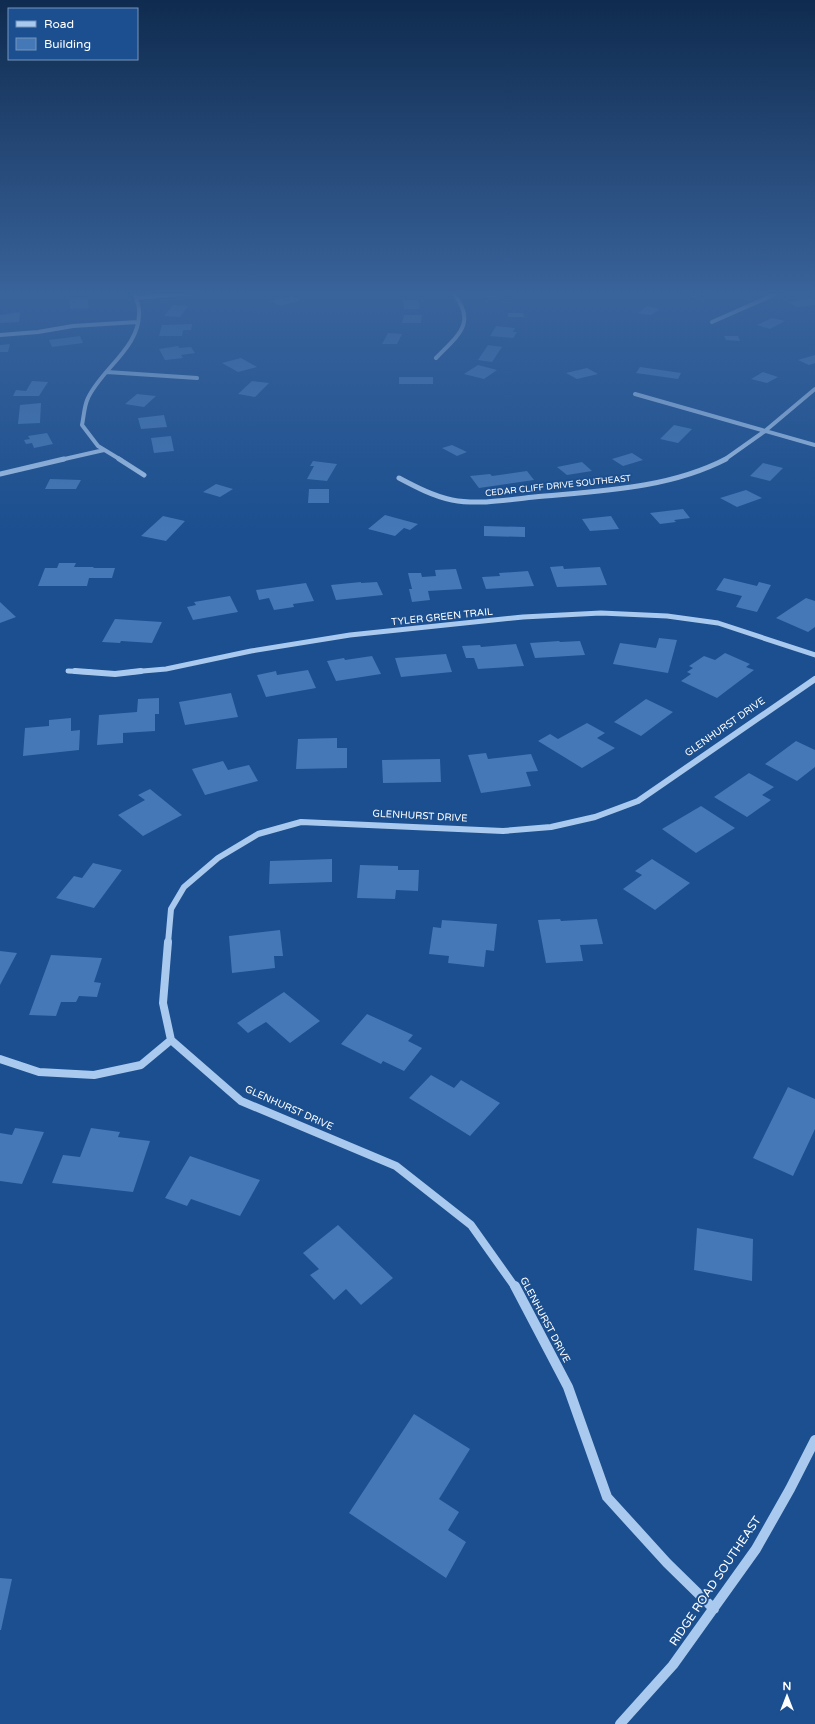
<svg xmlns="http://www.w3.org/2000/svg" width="815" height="1724" font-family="'Varela Round',sans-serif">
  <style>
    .building { fill: #4478b7 }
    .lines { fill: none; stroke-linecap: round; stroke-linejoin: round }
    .minor-far4 { stroke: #a9c9ee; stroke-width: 4 }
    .minor-far3 { stroke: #a9c9ee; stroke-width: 5 }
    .minor-far2 { stroke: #a9c9ee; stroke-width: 6 }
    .minor-far1 { stroke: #a9c9ee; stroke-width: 8 }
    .minor { stroke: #a9c9ee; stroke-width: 10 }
    .labels { text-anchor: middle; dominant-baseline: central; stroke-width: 4; stroke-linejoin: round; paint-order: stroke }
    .far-street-label { font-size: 9px; fill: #fff; stroke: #1b4f8f }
    .street-label { font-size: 10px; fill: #fff; stroke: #1b4f8f }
    .near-street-label { font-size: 12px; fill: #fff; stroke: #1b4f8f }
  </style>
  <rect width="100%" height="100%" fill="#1b4f8f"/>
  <path class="building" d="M483,293H502L496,298L480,296Z
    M682,293H709V294L693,298Z
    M292,296L301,300L280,306L271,301Z
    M87,297L89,308L70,309V299Z
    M812,298L815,300V305L797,307L788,302Z
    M403,300H418L420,309H404Z
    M173,305L188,306L180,317L164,316Z
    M647,306L660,309L651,315L638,313Z
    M20,312L19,322L0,323V315Z
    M508,313H523L524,317H508Z
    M404,315H422L421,323H402Z
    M772,318L785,321L770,329L757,325Z
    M192,324L191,330H183L182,336H159L162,325Z
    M496,326L515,328L513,332H517L513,338L490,336Z
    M388,333L402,334L397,344H382Z
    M80,336L83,343L52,347L49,340Z
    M724,336H738L740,341L726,340Z
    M10,344L8,352H0V345Z
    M488,345L502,347L492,362L478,360Z
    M178,346L179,348L191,347L195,353L181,355L183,358L165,360L159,349Z
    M815,355V363L809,365L798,360Z
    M241,358L257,367L238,372L222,363Z
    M478,365L497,370L484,379L464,374Z
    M640,367L681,373L678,379L636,373Z
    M587,368L598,374L577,379L566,373Z
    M763,372L778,377L767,383L751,379Z
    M399,377H433V384H399Z
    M32,381L48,382L39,396H13L16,390L26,391Z
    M252,381L269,383L255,397L238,394Z
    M137,394L156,396L144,407L125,404Z
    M41,403L40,423L18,424L20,405Z
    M164,415L167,427L141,429L138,418Z
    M674,425L692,429L678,443L660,439Z
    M47,433L53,444L34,448L32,443L26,444L24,440L30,439L28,436Z
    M171,436L174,451L154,453L151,438Z
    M452,445L467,452L457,456L442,448Z
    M632,453L643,460L623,466L612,459Z
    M313,461L337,464L327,481L307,479L314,466H310Z
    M582,462L592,471L567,475L557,467Z
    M763,463L783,468L770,481L750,476Z
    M527,471L534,480L479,488L470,476L490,474L492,476Z
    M50,479L81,480L76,489H45Z
    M216,484L233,489L220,497L203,492Z
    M309,489H329V503H308Z
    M746,490L762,498L737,507L720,498Z
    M683,509L690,518L674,520L676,522L660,524L650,513Z
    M385,515L418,524L410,530L404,528L395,536L368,529Z
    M163,516L185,521L166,541L141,536Z
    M611,516L619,529L590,531L582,519Z
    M484,526L525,527V537L484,536Z
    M59,563H76L74,567H94L93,568H115L112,578H89L87,586H38L45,568H57Z
    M563,566L564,569L600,567L607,585L557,587L550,567Z
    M456,569L462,589L428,591L430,600L412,602L409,589H412L408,573H421L422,577L436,576L435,570Z
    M528,571L534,586L486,589L482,577L500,576L499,573Z
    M724,578L757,586L759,582L771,585L757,612L736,607L742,596L716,590Z
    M361,582V583L377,582L383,595L336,600L331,585Z
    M306,583L314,601L293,604L294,607L274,610L269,598L259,600L256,590Z
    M230,596L238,612L193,620L187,607L196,605L194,602Z
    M806,598L815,601V627L808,632L776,618Z
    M0,602L16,617L0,623Z
    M115,619L162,622L152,643L121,641L120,643L102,642Z
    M659,638L677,640L668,673L613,664L620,643L656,648Z
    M559,641L560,642L580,641L585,655L535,658L530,643Z
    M516,644L524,666L478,669L474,658H466L462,646L480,645L481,647Z
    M725,653L750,664L746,667L754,670L717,698L681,681L691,674L687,672L693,668L689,666L704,656L715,660Z
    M446,654L452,672L401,677L395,658Z
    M372,656L381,674L336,681L327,661L344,658L345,660Z
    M308,670L316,688L266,697L257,675L276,671L277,675Z
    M231,693L238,717L185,725L179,702Z
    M159,698V714H155V731L123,733V743L97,745L99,715L137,712L138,699Z
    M646,699L673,712L641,736L614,722Z
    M71,718V731L80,730L79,750L23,756L25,728L49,726V720Z
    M587,723L605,733L597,738L615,748L582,768L538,741L550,734L558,739Z
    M337,738V748H347V768L296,769L298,739Z
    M796,741L815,750V767L797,781L765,764Z
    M486,753L488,759L531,754L538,771L526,772L531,786L481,793L468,755Z
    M440,759L441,782L383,783L382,760Z
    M223,761L228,770L249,765L258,781L205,795L192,769Z
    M749,773L774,787L762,795L771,800L747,817L714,797Z
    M150,789L182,815L143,836L118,815L145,800L138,795Z
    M701,806L735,828L696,853L662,829Z
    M332,859V882L269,884L270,861Z
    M652,859L690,883L655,910L623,889L642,875L635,871Z
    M93,863L122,870L94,908L56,898L74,876L82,878Z
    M360,865L398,866V870H419L418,891L396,890L395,899L357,898Z
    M560,919L561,921L597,919L603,944L580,945L583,961L546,963L538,920Z
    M442,920L497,924L494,951L486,950L484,967L448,963L449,956L429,954L433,927L441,928Z
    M280,930L283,956H274L275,968L232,973L229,936Z
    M0,951L17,953L0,985Z
    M51,955L102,958L94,982L101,983L97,997L79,996L76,1002H61L56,1016L29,1015Z
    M284,992L320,1021L290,1043L266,1022L248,1033L237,1023Z
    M367,1014L413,1035L408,1041L422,1048L404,1071L383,1061L381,1064L341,1044Z
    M431,1075L454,1088L461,1080L500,1103L470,1136L409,1098Z
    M788,1087L815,1099V1129L793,1176L753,1158Z
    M15,1128L44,1132L22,1184L0,1181V1133L12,1135Z
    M91,1128L120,1132L118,1137L150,1141L133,1192L52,1183L63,1155L80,1157Z
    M190,1156L260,1180L240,1216L191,1199L187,1206L165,1198Z
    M338,1225L393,1278L361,1305L346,1289L334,1300L310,1275L319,1269L303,1253Z
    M697,1228L753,1239L752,1281L694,1270Z
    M414,1414L470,1449L439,1499L459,1512L448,1530L466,1542L446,1578L349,1513Z
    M0,1578L12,1579L1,1630H0Z"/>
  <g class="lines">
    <path class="minor-far4" d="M136,298L196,293
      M712,322L778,293
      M0,335L38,332L73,326L137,322
      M436,358C457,336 478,323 453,293
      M107,372L197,378
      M635,394L815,445
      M60,460L104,450
      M121,460L98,446L82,425C84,416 84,406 88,398C102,368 141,347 139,311C139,305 136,299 135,293
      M724,460L765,431L815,389"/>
    <path class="minor-far3" d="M119,459L144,475
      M0,474L64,459
      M399,478C416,487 433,496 452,500C478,505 507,500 534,497C598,491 668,489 726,459
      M68,671L91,672
      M131,672L166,669L251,651L350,635L523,617L601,613L667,616L718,623L815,655"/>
    <path class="minor-far2" d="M75,671L115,674L141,671
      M168,943L171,909L184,887L218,858L258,834L301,822L503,831L551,827L595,817L638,801L815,679"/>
    <path class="minor-far1" d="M168,942L163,1003L171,1040L241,1101L396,1166L471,1225L515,1287
      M0,1059L39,1072L94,1075L141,1065L171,1040"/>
    <path class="minor" d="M515,1286L568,1387L607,1497L667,1563L714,1609
      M620,1724L673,1665L756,1549L790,1489L815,1440"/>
  </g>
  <linearGradient id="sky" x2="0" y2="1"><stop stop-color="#0f2b4f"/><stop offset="0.55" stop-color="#39639b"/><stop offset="1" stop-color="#39639b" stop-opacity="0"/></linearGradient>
  <rect width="815" height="534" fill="url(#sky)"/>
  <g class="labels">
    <g class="far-street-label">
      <text transform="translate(558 486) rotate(-6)">CEDAR CLIFF DRIVE SOUTHEAST</text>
    </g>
    <g class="street-label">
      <text transform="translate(442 617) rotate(-6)">TYLER GREEN TRAIL</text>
      <text transform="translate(725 727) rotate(-35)">GLENHURST DRIVE</text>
      <text transform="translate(420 816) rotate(3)">GLENHURST DRIVE</text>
      <text transform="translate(289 1108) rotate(24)">GLENHURST DRIVE</text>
      <text transform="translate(545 1320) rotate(62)">GLENHURST DRIVE</text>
    </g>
    <g class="near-street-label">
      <text transform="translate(715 1581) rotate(-56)">RIDGE ROAD SOUTHEAST</text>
    </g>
  </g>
  <rect x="8" y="8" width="130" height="52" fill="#1b4f8f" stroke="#7695bc"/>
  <rect x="16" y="21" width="20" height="6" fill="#a9c9ee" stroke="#7695bc"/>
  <text x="44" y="28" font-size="12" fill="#ffffff">Road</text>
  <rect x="16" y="38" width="20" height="12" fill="#4478b7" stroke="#7695bc"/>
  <text x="44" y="48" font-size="12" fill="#ffffff">Building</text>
  <g transform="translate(787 1696)" stroke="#1b4f8f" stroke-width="3" paint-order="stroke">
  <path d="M0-3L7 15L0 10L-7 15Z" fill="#ffffff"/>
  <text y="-6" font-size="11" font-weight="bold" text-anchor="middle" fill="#ffffff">N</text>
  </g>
</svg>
